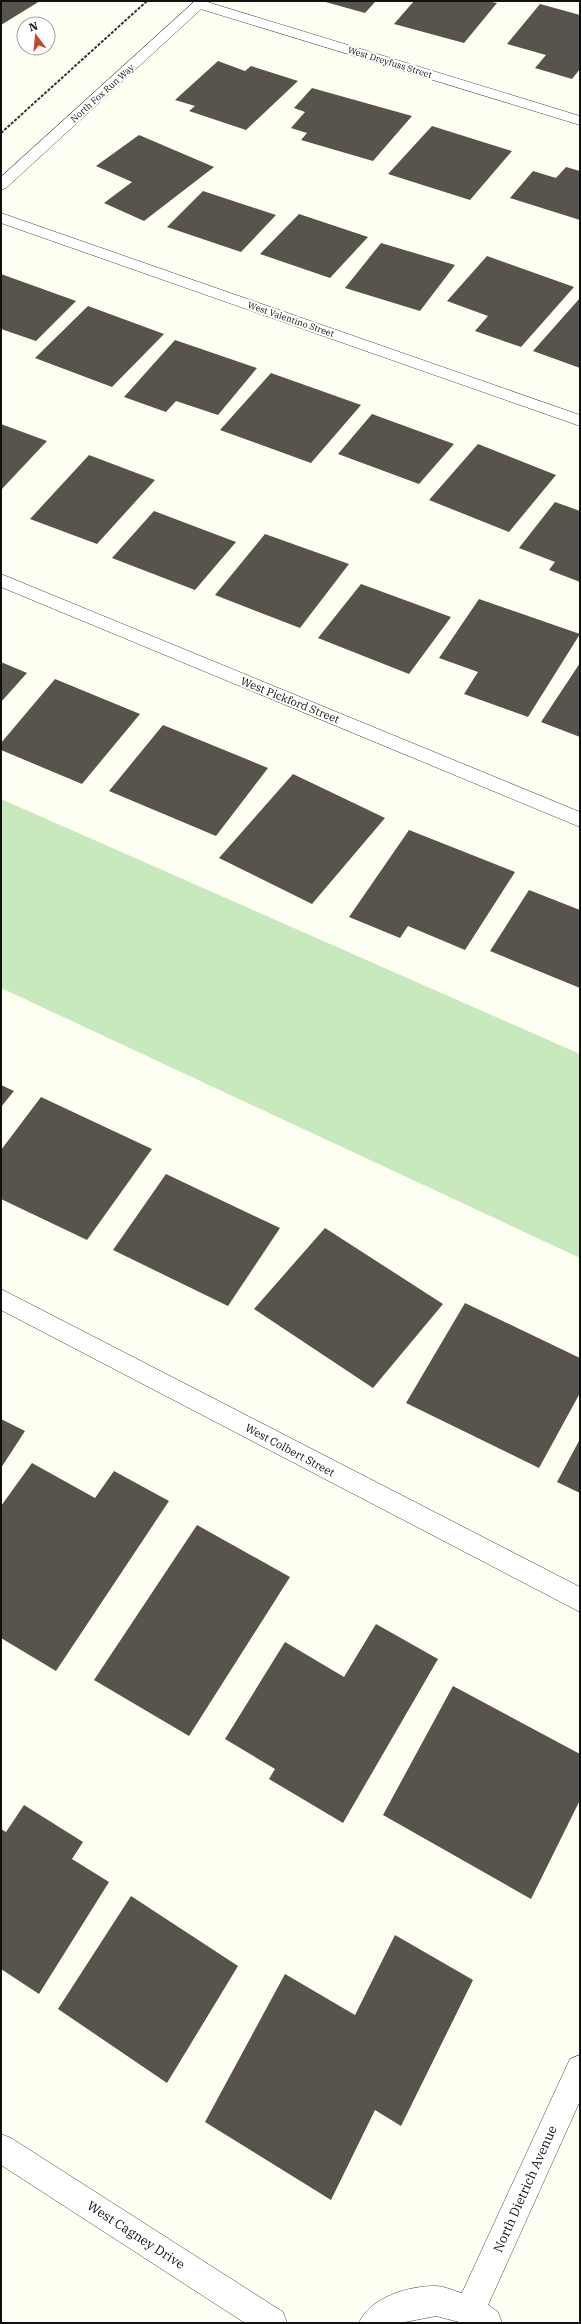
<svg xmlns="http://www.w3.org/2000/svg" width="581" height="2324" font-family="'IBM Plex Serif',serif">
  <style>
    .green { fill: #c7e9bd }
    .building { fill: #58544c }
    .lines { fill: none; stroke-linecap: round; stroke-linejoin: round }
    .minor-casing { stroke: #434343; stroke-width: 1 }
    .tertiary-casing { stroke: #434343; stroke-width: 1 }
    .path { stroke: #323232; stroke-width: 2; stroke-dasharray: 3 1.5; stroke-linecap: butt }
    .minor { fill: #fff; fill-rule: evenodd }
    .tertiary { fill: #fff; fill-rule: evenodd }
    .labels { text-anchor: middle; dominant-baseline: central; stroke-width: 4; stroke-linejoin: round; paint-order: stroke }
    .far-street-label { font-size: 9px; fill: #101010; stroke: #fff }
    .street-label { font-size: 11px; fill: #101010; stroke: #fff }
    .near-street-label { font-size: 13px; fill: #101010; stroke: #fff }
  </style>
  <rect width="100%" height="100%" fill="#fefff3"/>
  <path class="green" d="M1,799L580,1054V1258L1,988Z"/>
  <path class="building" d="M1,1H40L1,25Z
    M322,1H376L365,13Z
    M414,1H487L497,3L464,43L394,24Z
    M540,4L580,15V69L572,79L535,68L546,55L507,44Z
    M218,61L245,71L251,66L298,81L246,130L189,111L195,106L175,100Z
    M312,88L412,116L373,161L301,140L307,133L291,128L305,112L294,108Z
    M432,126L512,151L470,200L388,174Z
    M139,135L214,167L144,221L104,203L132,182L96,166Z
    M566,167L580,171V220L510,198L533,171L556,178Z
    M203,191L276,215L241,252L167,227Z
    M299,214L368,237L330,278L260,254Z
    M381,243L455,265L420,311L345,288Z
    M487,256L574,287L521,347L475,331L488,316L447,301Z
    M1,274L76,301L36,341L1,329Z
    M580,298V368L533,351Z
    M88,306L164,334L112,387L35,358Z
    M175,340L257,368L218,415L176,401L166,412L124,397Z
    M271,373L361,405L311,463L220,430Z
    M372,414L454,444L419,484L338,454Z
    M1,424L47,441L1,490Z
    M478,444L556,475L509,532L429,500Z
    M89,455L155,480L97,544L30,519Z
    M555,502L580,511V582L549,570L555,562L519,548Z
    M154,511L236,542L195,590L112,558Z
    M265,534L349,564L300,628L215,595Z
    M361,584L451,617L409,674L318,638Z
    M479,599L580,634L528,717L464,694L478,672L439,658Z
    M1,662L27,673L1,702Z
    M580,663V737L541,722Z
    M55,679L140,714L82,784L1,750V743Z
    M163,725L268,768L216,836L109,791Z
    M293,774L385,818L312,904L219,858Z
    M409,830L515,872L465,950L408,926L400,938L349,917Z
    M529,890L580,910V988L490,951Z
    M1,1085L14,1091L1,1107Z
    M41,1097L152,1149L87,1240L1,1199V1150Z
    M166,1174L280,1228L228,1306L113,1250Z
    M325,1228L443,1304L373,1388L254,1309Z
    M465,1303L580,1358V1393L539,1468L406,1403Z
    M1,1419L25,1431L1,1468Z
    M580,1439V1493L557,1482Z
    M32,1463L95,1498L114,1471L169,1501L56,1671L1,1638V1506Z
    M197,1525L290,1577L189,1736L94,1680Z
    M376,1624L438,1659L343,1823L269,1779L275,1769L225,1739L285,1642L344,1677Z
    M453,1686L580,1754V1800L531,1899L383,1815Z
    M24,1805L83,1842L72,1859L109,1882L39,1994L1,1969V1829L6,1832Z
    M131,1896L238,1966L167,2083L58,2009Z
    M395,1935L473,1980L401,2126L375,2110L331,2200L205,2122L285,1974L355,2015Z"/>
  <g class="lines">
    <g class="minor-casing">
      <path id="minor" d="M194,1H204L580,116V125L194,7L192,4Z
        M1,213L580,415V426L1,223Z
        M1,574L580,812V827L1,587Z
        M1,1289L580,1587V1612L1,1310Z
        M580,2055V2101L488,2305L498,2312L502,2323H463L436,2316L400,2323H359C370,2297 409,2286 435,2286C444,2286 454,2291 462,2293L570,2059Z
        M1,2134L11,2138L283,2312L287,2323H245L1,2165Z"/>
    </g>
    <g class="tertiary-casing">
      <path id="tertiary" d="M195,1H210L6,188L1,190V177Z"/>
    </g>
    <path class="path" d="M1,133L147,1"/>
    <use href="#minor" class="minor"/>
    <use href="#tertiary" class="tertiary"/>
  </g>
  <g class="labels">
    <g class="far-street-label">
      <text transform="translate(390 62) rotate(17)">West Dreyfuss Street</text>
      <text transform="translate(102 93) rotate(-42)">North Fox Run Way</text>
      <text transform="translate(291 319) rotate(19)">West Valentino Street</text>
    </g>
    <g class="street-label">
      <text transform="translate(290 700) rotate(22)">West Pickford Street</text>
      <text transform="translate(290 1450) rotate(28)">West Colbert Street</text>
    </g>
    <g class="near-street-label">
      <text transform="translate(525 2189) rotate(-66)">North Dietrich Avenue</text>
      <text transform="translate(136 2235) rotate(33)">West Cagney Drive</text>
    </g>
  </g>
  <rect width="581" height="2324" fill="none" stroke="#101010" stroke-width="4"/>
  <g transform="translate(36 36) rotate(344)"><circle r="19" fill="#ffffff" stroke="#9f9f9f"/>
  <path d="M0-3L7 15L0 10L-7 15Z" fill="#bc4c2b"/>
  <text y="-6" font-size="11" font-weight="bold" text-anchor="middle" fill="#101010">N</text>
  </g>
</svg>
